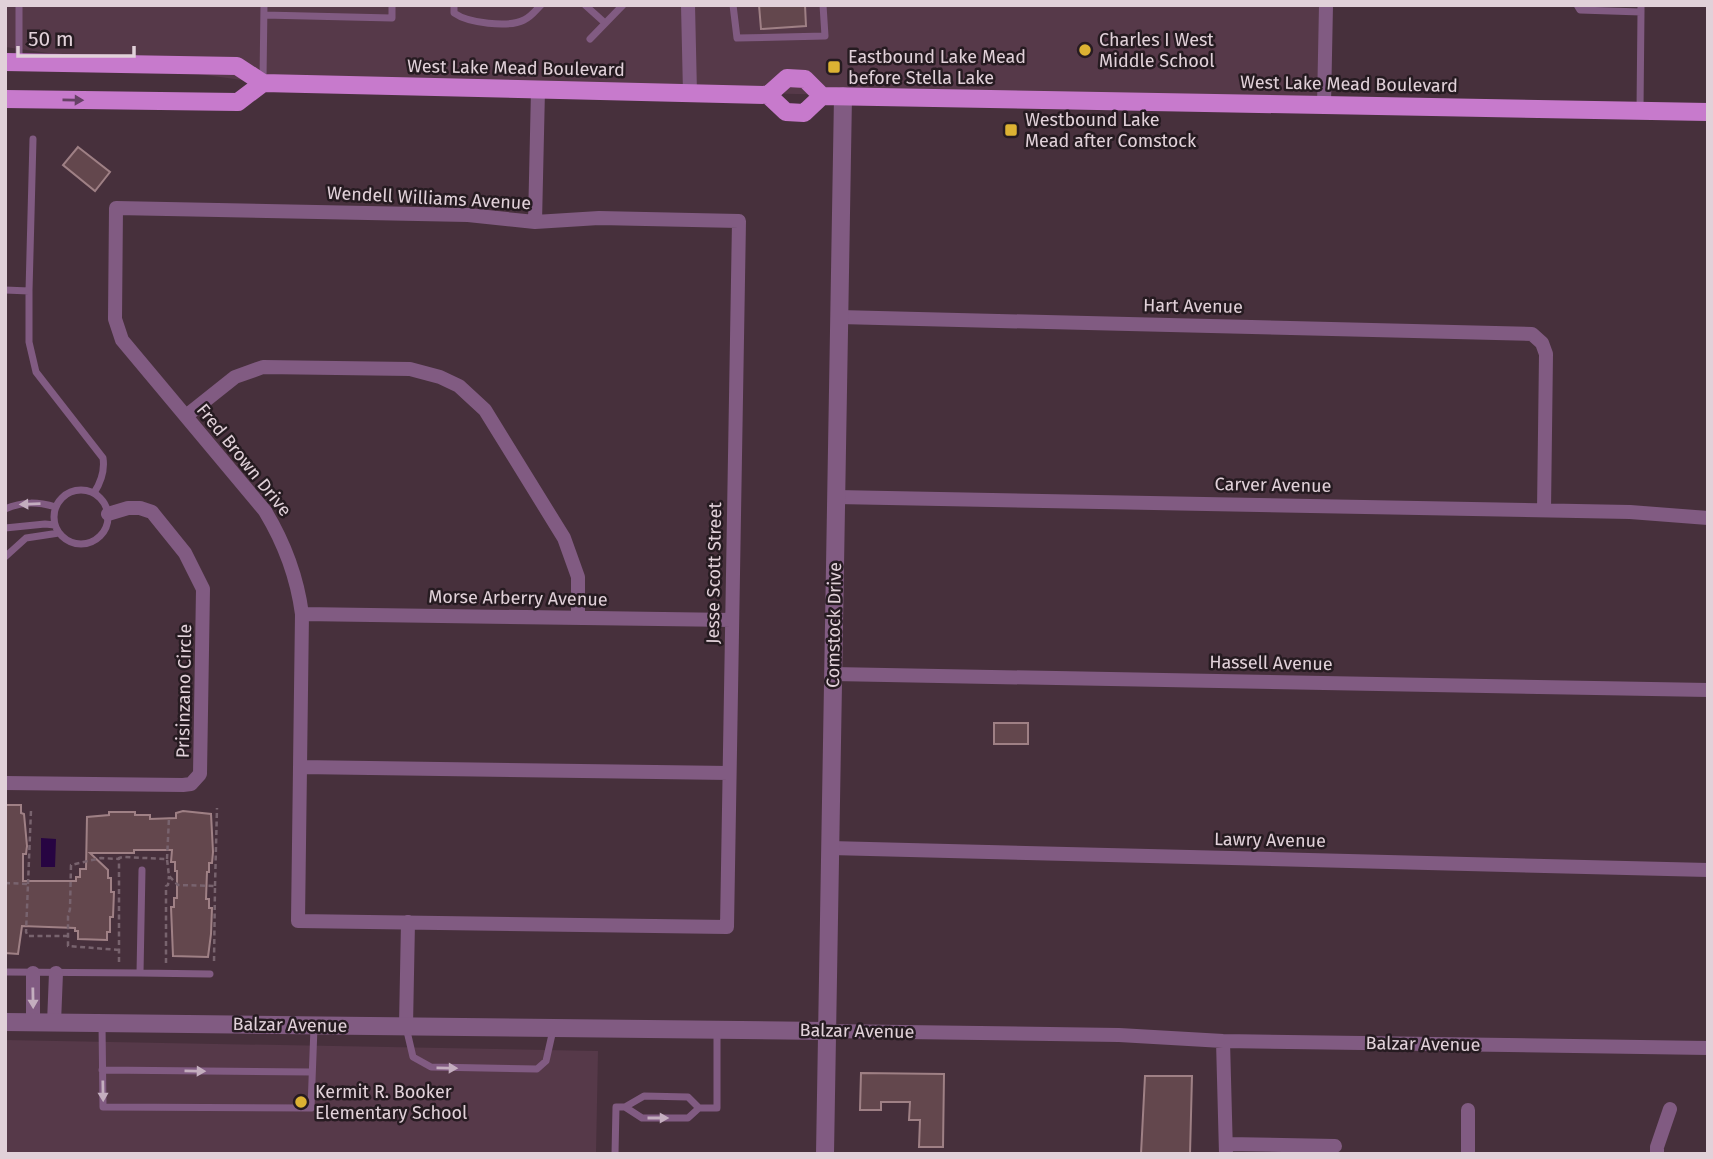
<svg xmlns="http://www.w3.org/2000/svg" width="1713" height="1159" font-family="'Fira Sans',sans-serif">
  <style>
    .built { fill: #563949 }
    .water { fill: #270442 }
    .building { fill: #63474d; stroke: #9f8085; stroke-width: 2 }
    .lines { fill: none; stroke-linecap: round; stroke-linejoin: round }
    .path { stroke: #78636e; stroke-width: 2.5; stroke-dasharray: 5 3.5; stroke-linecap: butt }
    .service { stroke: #815b82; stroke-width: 7 }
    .minor { stroke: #815b82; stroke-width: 14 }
    .tertiary { stroke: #815b82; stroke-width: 18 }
    .primary { stroke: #c77acc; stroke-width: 18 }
    .oneway { fill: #664165 }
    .oneway2 { fill: #c4aebf }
    .poi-dot { fill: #dcb233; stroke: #261b21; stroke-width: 2.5 }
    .labels { text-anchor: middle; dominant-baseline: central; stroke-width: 5; stroke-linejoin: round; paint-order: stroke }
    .poi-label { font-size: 18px; fill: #e1d1d9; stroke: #261b21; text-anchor: start }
    .street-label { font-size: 18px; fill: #e1d1d9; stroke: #261b21 }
  </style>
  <rect width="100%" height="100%" fill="#47303c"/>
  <path class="built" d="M5,5H1326L1324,105L263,83L5,47Z
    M5,1040L598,1051L596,1154H5Z"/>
  <path class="water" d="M41,838L56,839L55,867H41Z"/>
  <path class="building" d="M759,5H805L806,26L761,29Z
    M78,147L110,172L95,191L63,165Z
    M994,723H1028V744H994Z
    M5,805H21V813L24,814L27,846L26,854H23V881H76V877H80V869H86L87,817L109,815V812H135V815H150V819L176,818V813L183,811L211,814L213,852L212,863H209V872H207L206,899H209V908H212L211,934L208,957L173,956L171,907H174V898H177V871H175V862H171L172,850H134V853H90L108,870V878H111V892H114L113,917H110V932H107V940L78,939V931H75V928L22,926L18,954L5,953Z
    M861,1073L944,1074L943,1147H919L920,1120H909L910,1102H881V1110H860Z
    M1145,1076H1192L1190,1154H1141Z"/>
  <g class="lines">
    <path class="path" d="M167,859L169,818
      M5,883L28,884L26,932L28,936H68
      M28,884L31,810
      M215,886L217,808
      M119,950L68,946V916L70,909L71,865L101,858L119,859
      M119,962V858L123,857L167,859L169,876L178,885L215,886L214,964
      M166,963V886L168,885L169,876"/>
    <path class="service" d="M454,5V13C468,23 508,28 524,20C531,17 536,10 541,5
      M585,5L605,23
      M733,5L737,38L825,36L823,5
      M1577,5L1580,10L1641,12V5
      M264,15L392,18V5
      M590,39L623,5
      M19,61V5
      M263,79L264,5
      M1640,109L1641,12
      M5,290L29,291V342L36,372L103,458C105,471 101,482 94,493
      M29,291L33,139
      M54 517a27 27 0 1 1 54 0a27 27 0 1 1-54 0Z
      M5,509C23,501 38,502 56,507
      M5,528L45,524L55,525
      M5,557L26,538L59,533
      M142,870L140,973L210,974
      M5,972L140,973
      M102,1024L103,1107L311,1108L314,1027
      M406,1027L413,1057L431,1067L537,1069L546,1061L553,1030
      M102,1070L312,1072
      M699,1108L688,1097L644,1096L625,1107L642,1118H688L699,1108H717V1030
      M615,1154L616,1107H625"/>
    <path class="minor" d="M688,5L690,93
      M1324,105L1326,5
      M116,208L468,215L535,222L599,218L739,221L727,927L298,921L302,614C297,576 285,544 265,511L122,340L115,319Z
      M535,222L538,90
      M839,317L1532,334L1542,343L1546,354L1544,510
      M186,416L235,377L263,367L410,369L440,377L459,386L485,410L564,538L578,577V618
      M836,497L1630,512L1708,518
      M302,614L732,620
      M833,674L1708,690
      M300,767L729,773
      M5,783L183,785L191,784L200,774L203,589L185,553L152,512L140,508H128L108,514
      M830,848L1708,870
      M33,973V1022
      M54,1023L56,973
      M406,1026L408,922
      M827,1031L1119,1035L1223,1041L1708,1048
      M1223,1041L1226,1154
      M1468,1110V1154
      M1227,1144L1335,1146
      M1657,1154V1147L1670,1109"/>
    <path class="tertiary" d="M5,1022L827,1031
      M825,1154L843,96"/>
    <path class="primary" d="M5,62L237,66L263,83L768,95L787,78L805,79L822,96
      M768,95L786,112L804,113L822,96L1708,112
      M5,99L238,102L263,83"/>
  </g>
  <defs><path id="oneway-solid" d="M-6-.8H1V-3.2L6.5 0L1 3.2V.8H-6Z" transform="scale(1.75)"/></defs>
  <use class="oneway" href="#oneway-solid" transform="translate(73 100) rotate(1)"/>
  <g class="oneway2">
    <use href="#oneway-solid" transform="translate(30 504) rotate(178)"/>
    <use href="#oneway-solid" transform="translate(33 998) rotate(89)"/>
    <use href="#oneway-solid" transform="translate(447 1068) rotate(1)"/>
    <use href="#oneway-solid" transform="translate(195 1071) rotate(1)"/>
    <use href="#oneway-solid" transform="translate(103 1091) rotate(89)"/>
    <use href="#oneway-solid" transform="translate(658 1118)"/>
  </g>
  <g class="poi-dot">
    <circle cx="1085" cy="50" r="7"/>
    <rect x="827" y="60" width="14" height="14" rx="3.5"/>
    <rect x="1004" y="123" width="14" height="14" rx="3.5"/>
    <circle cx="301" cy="1102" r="7"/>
  </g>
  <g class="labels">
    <g class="poi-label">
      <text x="1099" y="40">Charles I West<tspan x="1099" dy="21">Middle School</tspan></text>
      <text x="848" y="57">Eastbound Lake Mead<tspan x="848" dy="21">before Stella Lake</tspan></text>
      <text x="1025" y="120">Westbound Lake<tspan x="1025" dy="21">Mead after Comstock</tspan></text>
      <text x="315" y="1092">Kermit R. Booker<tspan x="315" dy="21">Elementary School</tspan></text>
    </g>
    <g class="street-label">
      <text transform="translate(516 68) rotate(1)">West Lake Mead Boulevard</text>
      <text transform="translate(1349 84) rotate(1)">West Lake Mead Boulevard</text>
      <text transform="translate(429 198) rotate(3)">Wendell Williams Avenue</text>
      <text transform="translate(1193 306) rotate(1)">Hart Avenue</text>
      <text transform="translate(244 460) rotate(51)">Fred Brown Drive</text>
      <text transform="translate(1273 485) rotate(1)">Carver Avenue</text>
      <text transform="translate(714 573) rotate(-89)">Jesse Scott Street</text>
      <text transform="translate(518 598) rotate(1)">Morse Arberry Avenue</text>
      <text transform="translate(834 625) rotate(-89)">Comstock Drive</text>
      <text transform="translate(1271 663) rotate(1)">Hassell Avenue</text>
      <text transform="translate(184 691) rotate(-89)">Prisinzano Circle</text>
      <text transform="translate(1270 840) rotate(1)">Lawry Avenue</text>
      <text transform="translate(290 1025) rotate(1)">Balzar Avenue</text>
      <text transform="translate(857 1031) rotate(1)">Balzar Avenue</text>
      <text transform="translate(1423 1044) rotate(1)">Balzar Avenue</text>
    </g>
  </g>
  <rect width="1713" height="1159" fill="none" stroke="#e1d1d9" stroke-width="14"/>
  <path d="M18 46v10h116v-10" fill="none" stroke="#e1d1d9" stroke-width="3.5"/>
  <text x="28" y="46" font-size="21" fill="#e1d1d9" stroke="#261b21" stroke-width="5" paint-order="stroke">50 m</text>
</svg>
